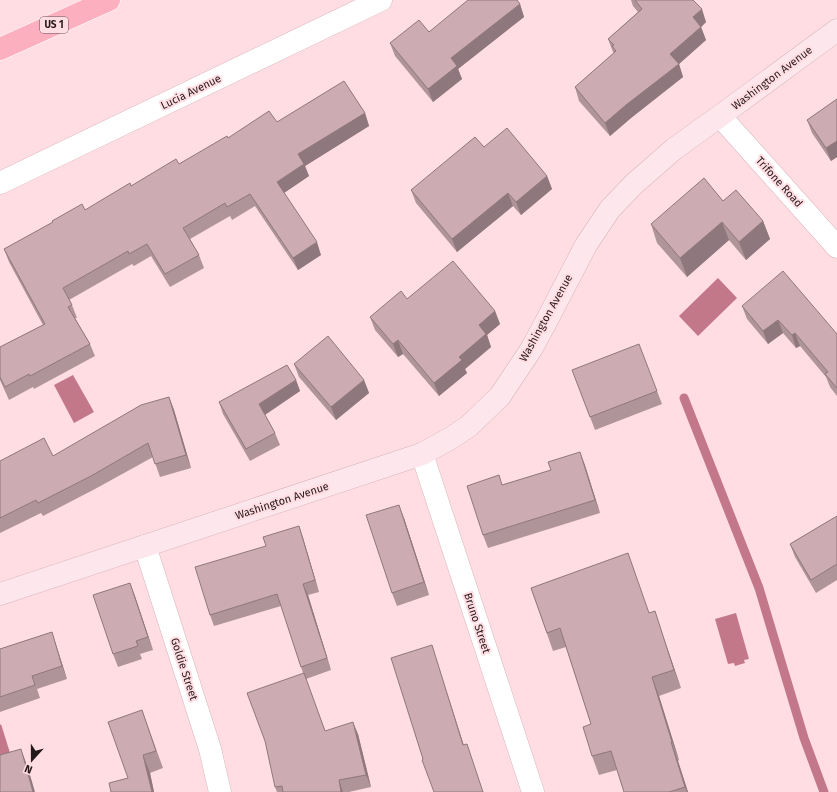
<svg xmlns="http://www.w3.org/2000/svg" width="837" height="792" font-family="'Fira Sans',sans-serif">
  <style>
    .water { fill: #c37889 }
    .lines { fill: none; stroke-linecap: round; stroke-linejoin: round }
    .stream { stroke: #c37889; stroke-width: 9 }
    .street-casing { stroke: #d7b6bc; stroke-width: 23 }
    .secondary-casing { stroke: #d7b6bc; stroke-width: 23 }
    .highway-casing { stroke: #fff; stroke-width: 23 }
    .street { stroke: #fff; stroke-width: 22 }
    .secondary { stroke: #fee7ec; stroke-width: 22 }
    .highway { stroke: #fcafbf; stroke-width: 22 }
    .wall { fill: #af9499 }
    .shaded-wall { fill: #8f787d }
    .building { fill: #ccacb2; stroke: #8f787d }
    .labels { text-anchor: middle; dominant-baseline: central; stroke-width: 4; stroke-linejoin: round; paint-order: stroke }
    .shield { fill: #ffdde3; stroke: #665356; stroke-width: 1 }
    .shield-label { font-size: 10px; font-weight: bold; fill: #24181a }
    .street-label { font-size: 11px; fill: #24181a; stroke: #ffdde3 }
  </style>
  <rect width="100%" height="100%" fill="#ffdde3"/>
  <path class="water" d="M718,278L737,298L698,336L679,316Z
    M73,375L94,412L74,423L54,385Z
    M736,613L749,659L744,660L745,663L735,666L734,663L728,664L715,619Z
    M1,724L11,756L0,759V725Z"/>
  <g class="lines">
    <path class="stream" d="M684,398L759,588L804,738L824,792"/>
    <g class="street-casing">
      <path id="street" d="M720,116L837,247
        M0,183L381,0
        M422,454L533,792
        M145,546L210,749L220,792"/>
    </g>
    <g class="secondary-casing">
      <path id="secondary" d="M0,594L422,454L451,438L469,426L500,396L532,348L547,320L586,245L610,209L634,184L674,149L720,116L837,30"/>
    </g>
    <g class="highway-casing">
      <path id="highway" d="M0,49L109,0"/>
    </g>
    <use href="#street" class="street"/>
    <use href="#secondary" class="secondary"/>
    <use href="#highway" class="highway"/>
  </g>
  <path class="wall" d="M631,0H693L706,22L701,27L706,40L679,64L683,77L631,118L610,136L579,101L575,87L614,53L613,52L608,39L638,12L633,6Z
    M520,4L524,17L458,69L462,79L433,102L395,56L390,43Z
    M837,99V157L831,161L812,133L807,120Z
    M365,113L369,126L305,166L309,176L284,193L321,255L298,270L255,206L232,220L230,216L190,239L199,255L204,268L170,287L151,256L134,266L132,264L69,300L72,305L77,318H75L90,344L95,356L34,389L33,387L9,400L0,380V347L43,325L9,262L4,249L85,210L131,186L179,164L228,138L277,122Z
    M484,147L547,176L552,189L521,215L513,206L457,252L416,203L411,190Z
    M723,201L763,221L770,239L746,260L729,240L687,277L657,243L651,224Z
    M407,299L495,311L500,324L487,335L491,347L465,369L467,373L439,396L403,354L398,357L375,330L370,317Z
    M742,306L837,334V396L830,387L826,377L800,346L796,348L783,333L768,344L747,319Z
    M294,364L364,380L369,393L336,420L299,377Z
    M296,380L300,391L265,415L275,433L280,445L250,461L223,414L219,402Z
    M577,383L657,391L662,404L595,430Z
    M169,397L174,410L191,468L160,477L153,457L95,489L43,516L41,513L0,533V461L53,456Z
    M580,452L600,513L488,548L483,535L502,485L551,470Z
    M837,516V580L816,593L795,557L790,544Z
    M404,518L429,595L397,606L392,593Z
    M299,526L303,538L319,592L308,595L331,670L306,679L325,731L358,734L371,787L349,792H277L275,787L303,673L281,606L214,626L210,615L266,546Z
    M130,583L153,650L140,654L142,659L118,667L113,654Z
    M531,588L649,613L661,630L681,688L659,696L679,760L678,761L688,792H624L617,770L599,775L592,756L591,724L566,647L553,651Z
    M52,632L67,679L37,689L40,698L0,712V649Z
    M142,710L163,768L150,773L154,792H111L128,778Z"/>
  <path class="shaded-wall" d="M520,4L524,17L458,69L462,79L433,102L428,89L451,58Z
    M702,9L706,22L701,27L706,40L679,64L683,77L631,118L610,136L605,123L670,54L693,17Z
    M365,113L369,126L305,166L309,176L281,195L277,182L298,154Z
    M837,141V157L831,161L826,148Z
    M547,176L552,189L521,215L516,202Z
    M508,193L513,206L457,252L452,239Z
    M763,221L770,239L746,260L739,242Z
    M722,222L729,240L687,277L680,258Z
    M317,242L321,255L298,270L293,258Z
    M495,311L500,324L487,335L491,347L465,369L467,373L439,396L434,383L459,357L479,325Z
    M778,320L783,333L768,344L763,331Z
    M795,333L800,346L796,348L792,335Z
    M398,340L403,354L398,357L393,344Z
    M296,380L300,391L263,416L259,404Z
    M364,380L369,393L336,420L331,407Z
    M169,397L174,410L191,468L186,455Z
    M580,452L585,465L600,513L595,500Z
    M399,505L404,518L429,595L424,582Z
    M299,526L303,538L319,592L315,580Z
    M130,583L135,596L153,650L148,637Z
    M303,584L308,595L331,670L327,658Z
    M655,611L661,630L681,688L674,670Z
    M52,632L56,645L67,679L62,666Z
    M432,645L436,658L468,758L463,745Z
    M652,677L659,696L679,760L672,742Z
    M353,722L358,734L371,787L366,775Z
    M671,742L678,761L688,792H687L685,787Z
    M21,749L28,768L35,792H33Z
    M143,755L150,773L154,792H152Z
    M339,780L343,792H341Z"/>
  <path class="building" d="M468,0H517L520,4L451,58L457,66L428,89L390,43L419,20L429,32Z
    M635,0H693L702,9L693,17L701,27L670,54L679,64L626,105L605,123L575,87L616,51L612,46L614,45L608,39L642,9Z
    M344,81L365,113L298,154L304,164L277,182L317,242L293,258L250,194L227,207L225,203L183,228L199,255L165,274L147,244L129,254L128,251L63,288L72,305L68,307L90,344L30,376L29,374L5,387L0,377V347L45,324L4,249L53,222L52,221L82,204L85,210L130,183L131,186L176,159L179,164L227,136L228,138L269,111L277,122Z
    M837,99V141L826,148L807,120Z
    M507,128L547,176L516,202L508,193L452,239L411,190L475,137L484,147Z
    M704,178L723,201L736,190L763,221L739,242L722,222L680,258L651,224Z
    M453,261L495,311L479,325L486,334L459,357L462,360L434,383L398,340L393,344L370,317L401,291L407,299Z
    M783,271L837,334V388L825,374L828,372L795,333L792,335L778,320L763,331L742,306Z
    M328,336L364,380L331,407L294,364Z
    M639,344L657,391L590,417L572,370Z
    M287,365L296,380L259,404L275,433L246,449L219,402Z
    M169,397L186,455L155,464L148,443L91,476L38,503L36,500L0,518V461L44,438L53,456L141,405Z
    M580,452L595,500L483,535L467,486L499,475L502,485L551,470L548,462Z
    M399,505L424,582L392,593L366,515Z
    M837,516V564L811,580L790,544Z
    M299,526L315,580L303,584L327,658L301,667L277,594L210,615L195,567L266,546L263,537Z
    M628,553L649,613L655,611L674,670L652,677L672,742H671L685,787L669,792H624L611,751L592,756L583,727L591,724L560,628L547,633L531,588Z
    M130,583L148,637L136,641L138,646L113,654L93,595Z
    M52,632L62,666L32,676L35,685L0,697V649Z
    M432,645L463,745L467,744L483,792H434L422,760L423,759L391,658Z
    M304,673L325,731L353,722L366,775L339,780L341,792H283L282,786L275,787L265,741L247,693Z
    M142,710L156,751L143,755L152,792H111L109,783L128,778L108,722Z
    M21,749L33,792H0V755Z"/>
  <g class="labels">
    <rect class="shield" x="40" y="17" width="28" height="16" rx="3"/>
    <g class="shield-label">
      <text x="54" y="25">US 1</text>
    </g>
    <g class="street-label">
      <text transform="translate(772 78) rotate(-37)">Washington Avenue</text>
      <text transform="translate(191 92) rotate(-26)">Lucia Avenue</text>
      <text transform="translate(779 182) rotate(48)">Trifone Road</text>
      <text transform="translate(546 318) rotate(-61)">Washington Avenue</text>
      <text transform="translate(282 501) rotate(-18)">Washington Avenue</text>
      <text transform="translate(477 623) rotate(72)">Bruno Street</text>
      <text transform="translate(184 669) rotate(72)">Goldie Street</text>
    </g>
  </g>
  <g transform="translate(32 760) rotate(201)" stroke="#ffdde3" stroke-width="3" paint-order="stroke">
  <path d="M0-3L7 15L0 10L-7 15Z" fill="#24181a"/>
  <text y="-6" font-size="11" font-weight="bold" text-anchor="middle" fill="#24181a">N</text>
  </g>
</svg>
